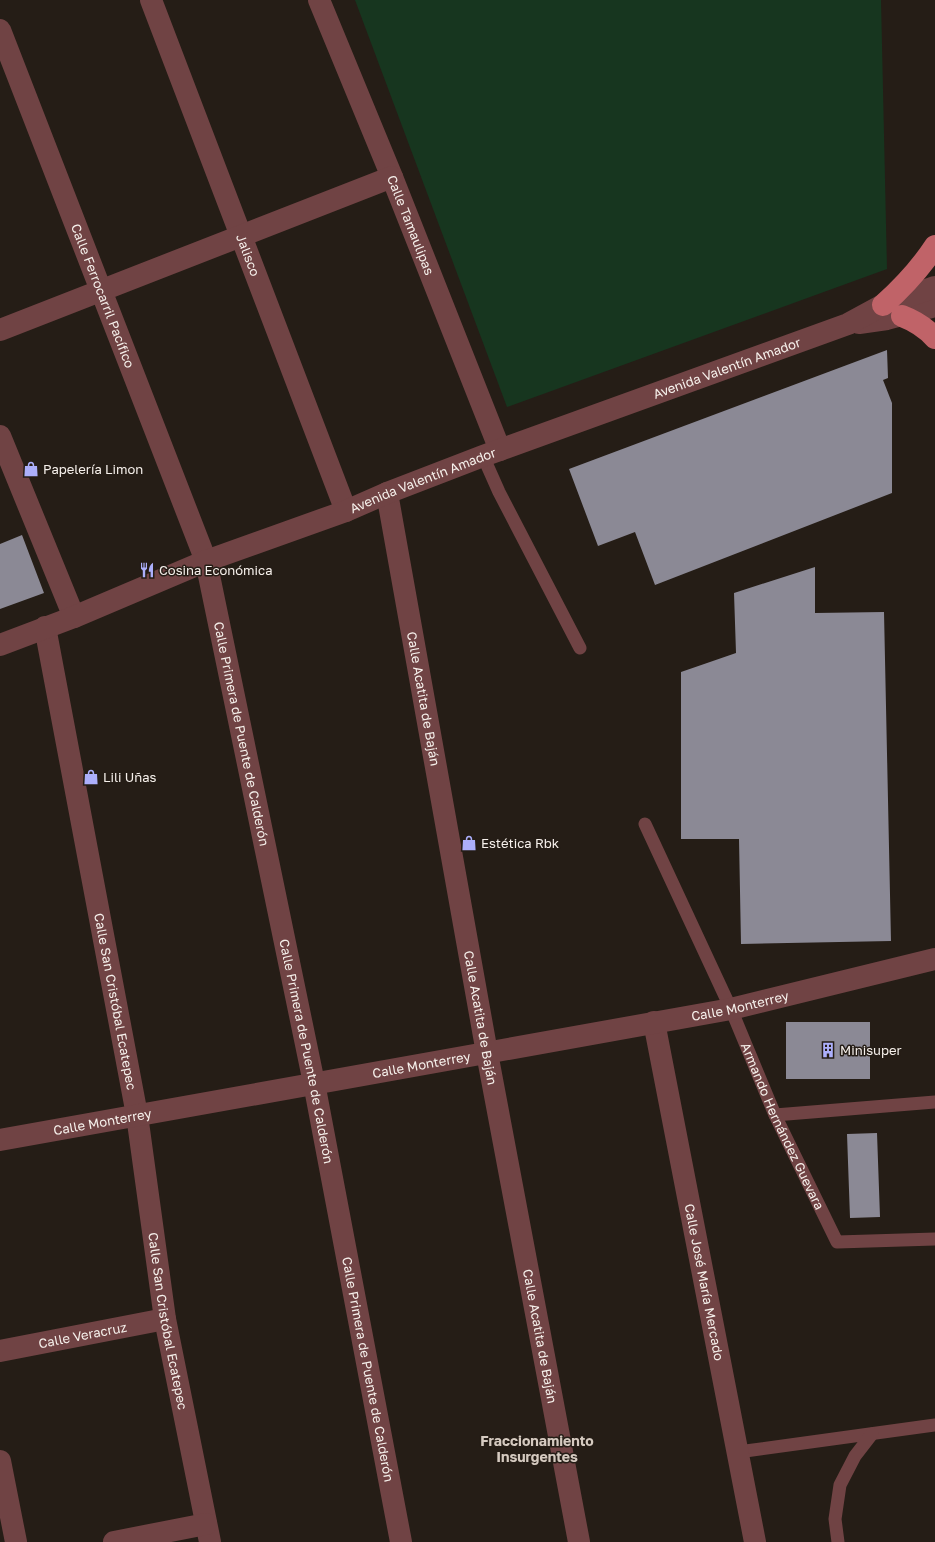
<svg xmlns="http://www.w3.org/2000/svg" width="935" height="1542" font-family="'Golos Text',sans-serif">
  <style>
    .green { fill: #17361f }
    .building { fill: #8b8995 }
    .lines { fill: none; stroke-linecap: round; stroke-linejoin: round }
    .service { stroke: #704344; stroke-width: 13 }
    .minor { stroke: #704344; stroke-width: 22 }
    .tertiary { stroke: #704344; stroke-width: 22 }
    .primary { stroke: #c06368; stroke-width: 22 }
    .labels { text-anchor: middle; dominant-baseline: central; stroke-width: 3; stroke-linejoin: round; paint-order: stroke }
    .street-label { font-size: 13px; fill: #f6f0eb; stroke: #251d16 }
    .poi-label { font-size: 13px; fill: #f6f0eb; stroke: #251d16; text-anchor: start }
    .neighbourhood-label { font-size: 14px; font-weight: bold; fill: #d5cac0; stroke: #251d16 }
  </style>
  <rect width="100%" height="100%" fill="#251d16"/>
  <path class="green" d="M355,0H881L887,269L507,407Z"/>
  <path class="building" d="M887,350L888,378L883,380L892,403V493L655,585L635,532L598,546L569,469Z
    M22,535L44,593L0,609V544Z
    M815,567V613L884,612L891,941L741,944L739,839H681V672L736,653L734,593Z
    M786,1022H870V1079H786Z
    M877,1133L880,1217L850,1218L847,1134Z"/>
  <g class="lines">
    <g class="service">
      <path d="M483,456L499,492L580,648"/>
      <path id="s1" d="M645,824L731,1009L775,1115L837,1242L935,1239"/>
      <path d="M775,1115L935,1102"/>
      <path d="M738,1452L935,1425"/>
      <path d="M838,1542L835,1519L840,1485L855,1456L872,1434"/>
    </g>
    <g class="minor">
      <path id="s2" d="M151,0L346,511"/>
      <path id="s3" d="M319,0L392,177L500,450"/>
      <path id="s4" d="M0,30L206,561L314,1083L401,1542"/>
      <path d="M0,330C130,278 262,229 392,177"/>
      <path d="M0,436L74,617"/>
      <path id="s5" d="M387,493L487,1053L579,1542"/>
      <path id="s6" d="M45,627L137,1115L165,1319L210,1542"/>
      <path id="s7" d="M654,1022L755,1542"/>
      <path id="s8" d="M0,1140L731,1009L935,959"/>
      <path id="s9" d="M0,1351L165,1319"/>
      <path d="M0,1461L16,1542"/>
      <path d="M114,1542L206,1524"/>
    </g>
    <g class="tertiary">
      <path d="M859,323L887,319L935,306"/>
      <path id="s10" d="M0,645L74,617L206,561L346,511L387,493L483,456L848,324L883,305L935,287"/>
    </g>
    <path class="primary" d="M883,305C903,287 920,269 935,246
      M902,316C915,321 925,327 935,338"/>
  </g>
  <defs>
    <g id="shop-bare" transform="scale(1.2)"><path d="M-5-2.5h2.3a2.7 3.5 0 0 1 5.4 0H5L5.5 6h-11ZM-1.5-2.5h3a1.5 2.3 0 0 0-3 0Z" fill="#acaffb" stroke="#251d16" stroke-width="2.5" paint-order="stroke"/></g>
    <g id="restaurant-bare" transform="scale(1.2)"><path d="M-5-6h1v4h1v-4h1v4h1v-4h1v5L-1.5 .5V6h-2V.5L-5-1ZM5-6V6H3V1.5H1.5Q1.5-4 5-6Z" fill="#acaffb" stroke="#251d16" stroke-width="2.5" paint-order="stroke"/></g>
    <g id="building-bare" transform="scale(1.2)"><path d="M-4-6H4V6H1V3H-1V6H-4ZM-2.5-4.3h1.7v1.8h-1.7ZM.8-4.3h1.7v1.8H.8ZM-2.5-1h1.7V.8h-1.7ZM.8-1h1.7V.8H.8Z" fill="#acaffb" stroke="#251d16" stroke-width="2.5" paint-order="stroke"/></g>
  </defs>
  <g fill-rule="evenodd">
    <use href="#shop-bare" x="31" y="469"/>
    <use href="#restaurant-bare" x="147" y="570"/>
    <use href="#shop-bare" x="91" y="777"/>
    <use href="#shop-bare" x="469" y="843"/>
    <use href="#building-bare" x="828" y="1050"/>
  </g>
  <g class="labels">
    <g class="street-label">
      <text stroke="none"><textPath href="#s3" startOffset="243">Calle Tamaulipas</textPath></text>
      <text stroke="none"><textPath href="#s2" startOffset="273">Jalisco</textPath></text>
      <text stroke="none"><textPath href="#s4" startOffset="285">Calle Ferrocarril Pacífico</textPath></text>
      <text stroke="none"><textPath href="#s10" startOffset="778">Avenida Valentín Amador</textPath></text>
      <text stroke="none"><textPath href="#s10" startOffset="454">Avenida Valentín Amador</textPath></text>
      <text stroke="none"><textPath href="#s5" startOffset="209">Calle Acatita de Baján</textPath></text>
      <text stroke="none"><textPath href="#s4" startOffset="746">Calle Primera de Puente de Calderón</textPath></text>
      <text stroke="none"><textPath href="#s6" startOffset="381">Calle San Cristóbal Ecatepec</textPath></text>
      <text stroke="none"><textPath href="#s8" startOffset="752">Calle Monterrey</textPath></text>
      <text stroke="none"><textPath href="#s5" startOffset="533">Calle Acatita de Baján</textPath></text>
      <text stroke="none"><textPath href="#s4" startOffset="1070">Calle Primera de Puente de Calderón</textPath></text>
      <text stroke="none"><textPath href="#s8" startOffset="428">Calle Monterrey</textPath></text>
      <text stroke="none"><textPath href="#s8" startOffset="104">Calle Monterrey</textPath></text>
      <text stroke="none"><textPath href="#s1" startOffset="332">Armando Hernández Guevara</textPath></text>
      <text stroke="none"><textPath href="#s7" startOffset="265">Calle José María Mercado</textPath></text>
      <text stroke="none"><textPath href="#s6" startOffset="705">Calle San Cristóbal Ecatepec</textPath></text>
      <text stroke="none"><textPath href="#s9" startOffset="84">Calle Veracruz</textPath></text>
      <text stroke="none"><textPath href="#s5" startOffset="857">Calle Acatita de Baján</textPath></text>
      <text stroke="none"><textPath href="#s4" startOffset="1394">Calle Primera de Puente de Calderón</textPath></text>
    </g>
    <g class="poi-label">
      <text x="43" y="469">Papelería Limon</text>
      <text x="159" y="570">Cosina Económica</text>
      <text x="103" y="777">Lili Uñas</text>
      <text x="481" y="843">Estética Rbk</text>
      <text x="840" y="1050">Minisuper</text>
    </g>
    <g class="neighbourhood-label">
      <text x="537" y="1440">Fraccionamiento<tspan x="537" dy="16">Insurgentes</tspan></text>
    </g>
  </g>
</svg>
